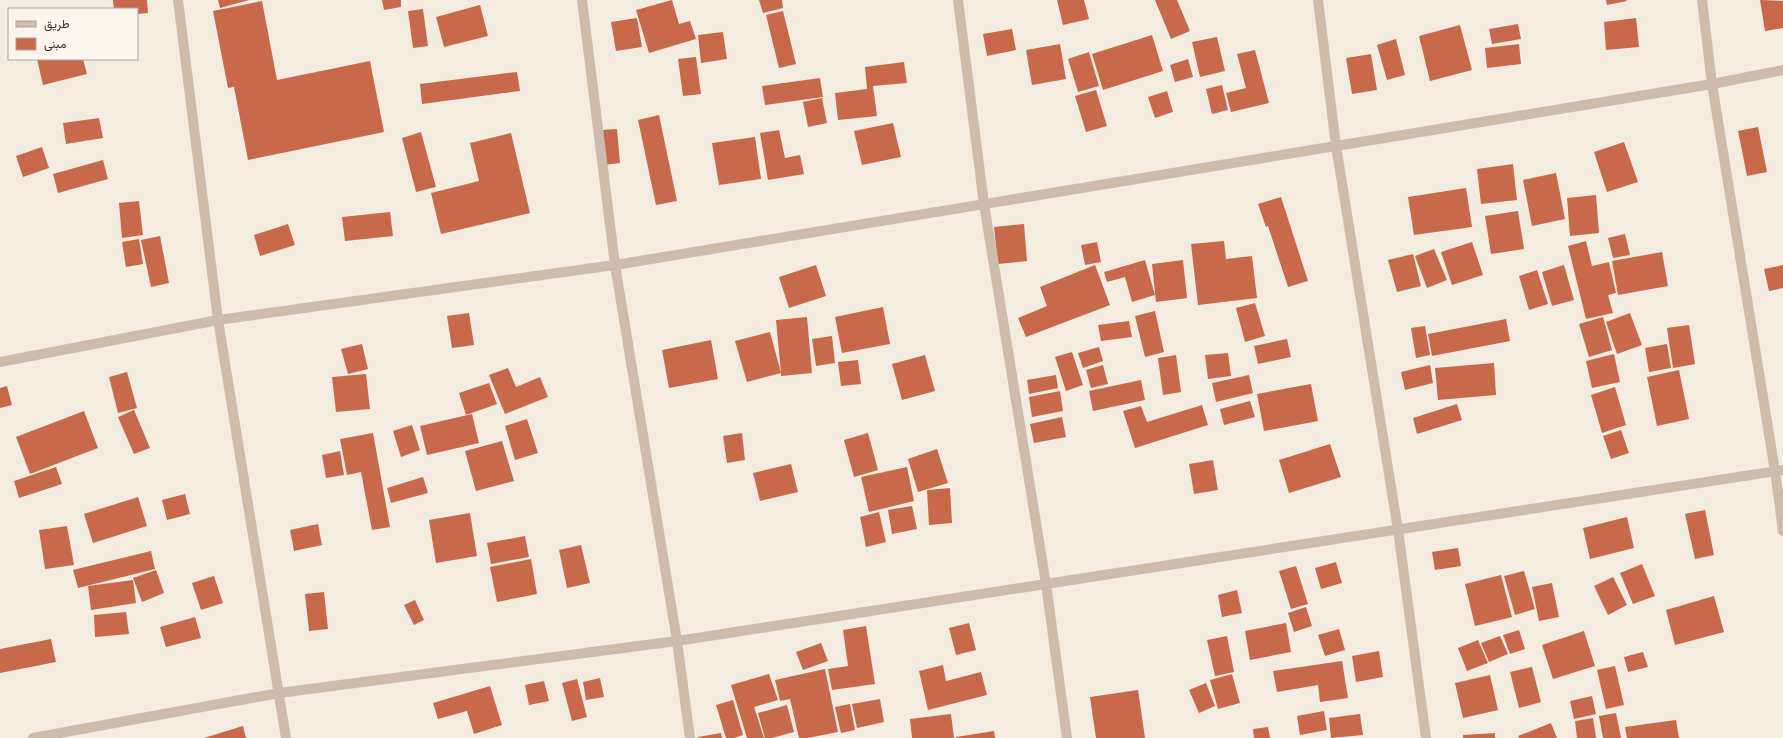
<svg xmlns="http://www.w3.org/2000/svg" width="1783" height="738" font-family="Roboto,Vazirmatn,sans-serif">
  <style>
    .building { fill: #c8694b }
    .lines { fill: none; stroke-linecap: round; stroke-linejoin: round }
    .street { stroke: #cdbbac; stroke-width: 10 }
  </style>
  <rect width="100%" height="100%" fill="#f4ebe1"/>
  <path class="building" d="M113,0H147L148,13L137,14V9H114Z
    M218,0H249L220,8Z
    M382,0H401V7L384,10Z
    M672,0L679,24L690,21L696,39L649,53L636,10Z
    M759,0H782L783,8L763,13Z
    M1057,0H1084L1089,19L1063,25Z
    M1155,0H1177L1190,31L1171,39Z
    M1606,0H1626L1627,1L1607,5Z
    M1760,0L1783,1V28L1765,31Z
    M262,1L277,80L370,61L384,132L248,160L234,87L228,88L213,11Z
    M480,5L488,36L444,47L436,17Z
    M423,9L428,46L413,48L408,11Z
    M783,11L796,64L779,68L766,15Z
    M637,18L642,47L616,51L611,22Z
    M1636,18L1639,47L1606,50L1604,22Z
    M1518,24L1521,39L1492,44L1489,29Z
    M1460,25L1472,70L1430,81L1419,36Z
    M1012,29L1016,50L987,56L983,34Z
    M723,32L727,59L701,63L698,35Z
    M1152,35L1163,71L1103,90L1092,54Z
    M1217,37L1225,71L1200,77L1192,42Z
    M1396,39L1405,75L1387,80L1377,45Z
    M1060,44L1066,79L1032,85L1026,50Z
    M1519,44L1521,64L1487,68L1485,48Z
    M1255,50L1269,103L1231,112L1226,93L1246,88L1237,54Z
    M1089,52L1099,86L1078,92L1068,59Z
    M1371,54L1377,90L1352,94L1346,58Z
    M696,57L701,94L683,96L678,59Z
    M37,59H83L87,74L43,85Z
    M1188,59L1193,77L1175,82L1170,65Z
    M904,62L907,83L873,86L877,116L838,120L835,93L867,89L865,67Z
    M517,72L520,91L422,104L420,84Z
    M820,78L823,97L765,105L762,86Z
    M1222,85L1228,110L1212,114L1206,89Z
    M1096,90L1107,126L1086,132L1075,96Z
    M1167,91L1173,112L1155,118L1148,97Z
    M822,98L827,123L808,127L803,102Z
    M659,115L677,201L656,205L638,120Z
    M99,118L103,138L66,144L63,123Z
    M893,123L901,157L862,165L854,131Z
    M1758,127L1767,172L1747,176L1738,131Z
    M617,129L620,163L604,165L601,130Z
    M779,130L785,158L800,155L804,174L768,180L760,133Z
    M421,132L436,187L416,192L402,138Z
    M511,133L530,213L441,234L431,193L479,181L470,143Z
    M755,137L761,179L719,185L712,143Z
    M1624,142L1638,182L1607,192L1594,152Z
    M42,147L49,168L23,177L16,156Z
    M103,160L108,179L58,193L53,174Z
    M1513,164L1517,200L1481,204L1477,169Z
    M1556,173L1565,219L1532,226L1523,180Z
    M1466,188L1472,227L1414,235L1408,197Z
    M1596,195L1599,233L1570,236L1567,198Z
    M1281,197L1308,281L1288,287L1268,226L1266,227L1258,204Z
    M139,201L143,235L122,238L119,203Z
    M1518,211L1524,249L1491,254L1485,216Z
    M390,212L393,236L345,241L342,217Z
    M288,224L295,245L260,256L254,235Z
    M1024,224L1027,261L998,264L994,227Z
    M1625,234L1630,255L1613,258L1608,238Z
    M160,236L169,283L151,287L141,240Z
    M139,239L143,264L126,267L122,242Z
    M1224,241L1226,259L1252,256L1257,298L1198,305L1191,244Z
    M1586,241L1592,266L1609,262L1616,293L1608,295L1613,313L1586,319L1568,246Z
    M1097,242L1101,262L1085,265L1081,245Z
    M1472,242L1483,275L1452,285L1441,252Z
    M1434,249L1447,280L1427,288L1415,256Z
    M1662,252L1668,286L1618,295L1612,261Z
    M1413,254L1421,286L1397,292L1388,260Z
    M1145,260L1155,295L1132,302L1125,277L1107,282L1104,272Z
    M1183,260L1187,298L1156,302L1152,264Z
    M816,265L826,296L789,308L779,277Z
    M1095,265L1110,305L1026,337L1018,318L1047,306L1040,287Z
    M1564,265L1574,300L1552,306L1542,272Z
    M1783,265V288L1769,291L1764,269Z
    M1537,270L1548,304L1529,310L1519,276Z
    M1255,303L1265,336L1245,342L1236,308Z
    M883,307L890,344L842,353L835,317Z
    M1155,311L1164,352L1145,357L1135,316Z
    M469,313L474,345L452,348L447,316Z
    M1630,313L1642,345L1617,354L1606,322Z
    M807,317L812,373L781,376V373L747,382L735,341L770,332L781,373L776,320Z
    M1603,317L1612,350L1589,357L1579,324Z
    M1506,319L1510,341L1432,356L1428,334Z
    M1129,321L1132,337L1101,341L1098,325Z
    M1689,325L1695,364L1673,368L1667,328Z
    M1425,326L1430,355L1416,358L1411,328Z
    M832,336L835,363L816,366L812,339Z
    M1287,339L1291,357L1258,364L1254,346Z
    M711,340L718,379L669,388L662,350Z
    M362,344L368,369L348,374L341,349Z
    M1667,344L1671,368L1649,372L1645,348Z
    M1099,347L1103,361L1083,368L1078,353Z
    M1072,352L1083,385L1066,391L1055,357Z
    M1228,353L1231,376L1208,379L1205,355Z
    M1614,354L1620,382L1592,388L1586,361Z
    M925,355L935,391L902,400L892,364Z
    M1176,355L1181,392L1163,395L1158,358Z
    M858,360L861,384L841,386L838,362Z
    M1494,363L1496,395L1438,400L1435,368Z
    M1103,365L1108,384L1091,388L1086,370Z
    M1430,365L1433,383L1405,390L1401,372Z
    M508,368L516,387L540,377L548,397L505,414L489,375Z
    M1679,370L1689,419L1657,426L1647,377Z
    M127,372L137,408L118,413L109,377Z
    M366,374L370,409L336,412L332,377Z
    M1056,375L1058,388L1029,394L1027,380Z
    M1249,375L1253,393L1216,402L1212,383Z
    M1141,380L1145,400L1093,411L1089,391Z
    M489,383L497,404L466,415L459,393Z
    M1311,384L1318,421L1264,431L1257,394Z
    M7,386L12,405L0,408V388Z
    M1615,387L1626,425L1602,433L1591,395Z
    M1060,391L1063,411L1032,417L1029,397Z
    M1250,401L1255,417L1224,425L1220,409Z
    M1457,404L1462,420L1417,434L1413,418Z
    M1202,405L1208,425L1135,448L1123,411L1141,406L1147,422Z
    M134,410L150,448L134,454L118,417Z
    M84,411L98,448L30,474L16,437Z
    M472,414L479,443L427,455L420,426Z
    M1062,417L1066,437L1034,443L1030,424Z
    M527,419L538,453L515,460L505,426Z
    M412,425L420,450L401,457L393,431Z
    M1621,430L1629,453L1611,459L1603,436Z
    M373,433L390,527L372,530L361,472L347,475L340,439Z
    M742,433L745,460L727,463L723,436Z
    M868,433L878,470L854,477L844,440Z
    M502,441L514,481L476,491L465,451Z
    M1330,444L1341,477L1289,493L1279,460Z
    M937,449L948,483L918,492L908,459Z
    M340,451L344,475L326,478L322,455Z
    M1213,460L1218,490L1194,494L1189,464Z
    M791,464L798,492L760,501L753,473Z
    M56,467L62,484L19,498L14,481Z
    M907,467L914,501L869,512L861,477Z
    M423,477L428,493L391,503L387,488Z
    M950,488L952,523L929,525L927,490Z
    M185,494L190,514L167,520L162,500Z
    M138,497L147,526L93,543L84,514Z
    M912,506L917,529L892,534L888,510Z
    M1705,510L1714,555L1695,559L1685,514Z
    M879,512L886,542L866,547L860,517Z
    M470,513L477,556L436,563L429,520Z
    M1627,517L1634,548L1590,559L1583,528Z
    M318,524L322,545L294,551L290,530Z
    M67,526L74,565L45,569L39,530Z
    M525,536L529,557L491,564L487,543Z
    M581,545L590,583L567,588L559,550Z
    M1458,548L1461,566L1435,570L1432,552Z
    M151,551L155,569L78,588L73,570Z
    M531,559L537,594L497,602L490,567Z
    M1336,562L1342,583L1321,589L1315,568Z
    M1642,564L1655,596L1633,604L1620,573Z
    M1296,566L1308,604L1291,609L1279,571Z
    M156,570L164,593L142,602L133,578Z
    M1524,571L1535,609L1515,615L1504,576Z
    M1501,575L1512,617L1475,626L1465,584Z
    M214,576L223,603L201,610L192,583Z
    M1613,577L1627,605L1608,615L1594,586Z
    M133,580L136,603L91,610L88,586Z
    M1552,583L1559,617L1539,621L1532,587Z
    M1237,590L1242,613L1222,617L1218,595Z
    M324,592L328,629L309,631L305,594Z
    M1714,596L1724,632L1675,645L1666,610Z
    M415,600L424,620L414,625L404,605Z
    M1306,607L1312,626L1294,632L1288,613Z
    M126,612L129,634L95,637L94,615Z
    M195,617L201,638L166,647L160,627Z
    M969,623L976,650L956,655L949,628Z
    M1286,623L1291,652L1250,660L1245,631Z
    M866,626L875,684L832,690L828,669L848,666L843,630Z
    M1339,629L1345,650L1325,656L1318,635Z
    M1519,630L1525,649L1510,654L1503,635Z
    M1584,631L1595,666L1553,679L1542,645Z
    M1227,636L1234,672L1215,676L1207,640Z
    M1500,636L1508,654L1489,662L1481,643Z
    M51,639L56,662L0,673V649Z
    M1478,640L1488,663L1467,671L1458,648Z
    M821,643L828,661L803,670L796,652Z
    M1379,651L1383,677L1356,682L1352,656Z
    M1643,652L1648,667L1628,672L1624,657Z
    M1342,661L1348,698L1320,702L1318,685L1277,692L1273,671Z
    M943,665L946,681L981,672L987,695L928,710L919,671Z
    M1615,666L1624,705L1606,709L1597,670Z
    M1532,667L1541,702L1519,708L1510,672Z
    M825,669L838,732L808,738H799L790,699L780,701L775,680Z
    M769,674L778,700L754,707L764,738H747L731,685Z
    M1232,674L1240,703L1218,709L1210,680Z
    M1490,675L1498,710L1463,718L1455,683Z
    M600,678L604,697L586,700L583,682Z
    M577,679L587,717L572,721L562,683Z
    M544,681L549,701L529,705L525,685Z
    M1206,683L1215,706L1199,713L1189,690Z
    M490,686L502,725L474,734L467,711L438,719L433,703Z
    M1138,690L1145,738H1096L1090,697Z
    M1592,696L1596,714L1574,719L1570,701Z
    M880,699L884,722L857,728L852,704Z
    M733,700L743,735L734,738H726L716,705Z
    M850,704L855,730L841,733L835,707Z
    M787,705L794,732L772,738H765L758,713Z
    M1324,711L1327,730L1300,735L1297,716Z
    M1616,713L1621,738H1603L1599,716Z
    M951,714L954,738H912L910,719Z
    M1360,714L1363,735L1331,738L1329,718Z
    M1593,718L1596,738H1577L1575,721Z
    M1676,720L1679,738H1627L1625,727Z
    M1551,723L1557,738H1519L1518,736Z
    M243,726L246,738H204Z
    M1268,727L1270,738H1254L1253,729Z
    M994,731L995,738H956V737Z
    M721,733L722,738H698V737Z
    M1495,733V738H1463V735Z"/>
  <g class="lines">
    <path class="street" d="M178,0L218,320L286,738
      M582,0L615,265L677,641L690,738
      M958,0L984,204L1046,584L1067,738
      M1318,0L1336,146L1398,530L1426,738
      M1702,0L1712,84L1775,471L1783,531
      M0,362L218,320L615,265L1712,84L1783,70
      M33,738L279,693L677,641L1783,470"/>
  </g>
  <rect x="8" y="8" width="130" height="52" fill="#fbf5ee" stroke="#aea6a0"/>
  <rect x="16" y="21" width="20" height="6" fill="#cdbbac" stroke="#aea6a0"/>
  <text x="44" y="28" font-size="12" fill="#3b302b">طريق</text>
  <rect x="16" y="38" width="20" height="12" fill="#c8694b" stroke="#aea6a0"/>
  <text x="44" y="48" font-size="12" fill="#3b302b">مبنى</text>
</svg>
